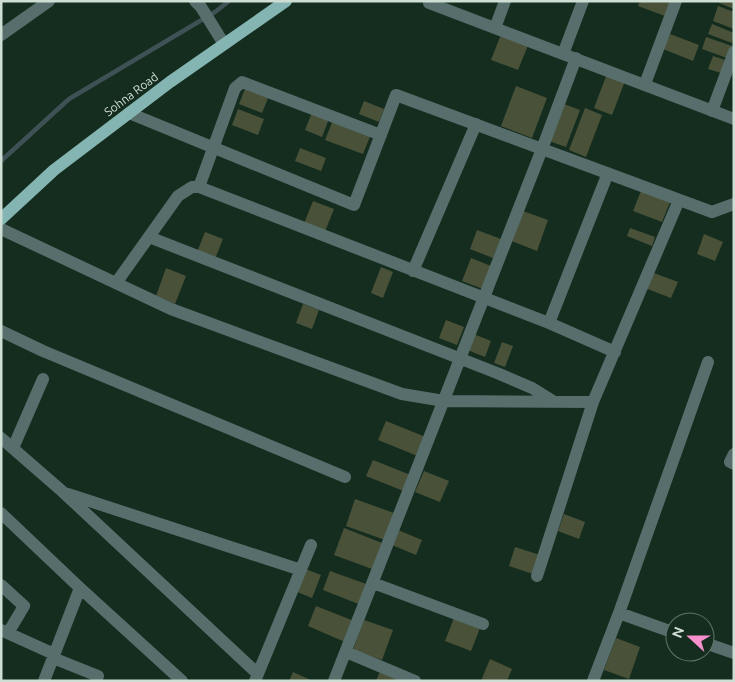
<svg xmlns="http://www.w3.org/2000/svg" width="735" height="682" font-family="Ubuntu,sans-serif">
  <style>
    .lines { fill: none; stroke-linecap: round; stroke-linejoin: round }
    .stream { stroke: #3e5256; stroke-width: 4.5 }
    .building { fill: #495239 }
    .minor { stroke: #576e6d; stroke-width: 12 }
    .major { stroke: #85b5b3; stroke-width: 12 }
    .labels { text-anchor: middle; dominant-baseline: central; stroke-width: 4; stroke-linejoin: round; paint-order: stroke }
    .street-label { font-size: 12px; fill: #cfded4; stroke: #152d1f }
  </style>
  <rect width="100%" height="100%" fill="#152d1f"/>
  <g class="lines">
    <path class="stream" d="M1,161L69,99L215,12L229,1"/>
  </g>
  <path class="building" d="M640,1H670L665,16L638,6Z
    M720,1H734V9L719,3Z
    M718,6L734,12V29L713,21Z
    M712,24L734,33L732,43L708,34Z
    M502,32L529,43L518,70L491,60Z
    M670,34L699,45L693,61L663,49Z
    M706,37L732,46L727,58L702,49Z
    M713,56L725,60L721,73L708,69Z
    M607,74L625,81L612,115L594,108Z
    M516,86L547,98L532,138L501,126Z
    M245,89L268,98L262,113L239,104Z
    M364,101L384,109L379,122L359,114Z
    M564,104L580,110L566,147L549,141Z
    M585,108L602,115L586,157L569,150Z
    M238,109L264,119L258,135L232,125Z
    M313,110L330,116L322,137L305,130Z
    M333,120L371,134L363,154L325,140Z
    M300,148L326,158L321,171L295,161Z
    M641,191L670,202L662,222L633,211Z
    M313,201L334,209L324,234L303,226Z
    M520,210L548,220L537,251L509,240Z
    M630,228L655,237L652,246L627,236Z
    M477,230L501,239L493,258L470,249Z
    M205,232L223,239L215,259L197,252Z
    M704,234L723,242L715,261L697,254Z
    M471,258L491,266L483,289L462,281Z
    M381,267L393,272L383,298L371,293Z
    M166,268L186,276L175,304L156,296Z
    M651,272L678,282L671,298L645,288Z
    M303,304L319,310L312,329L296,323Z
    M446,320L464,327L457,345L439,338Z
    M471,333L491,341L485,357L465,349Z
    M502,342L513,346L505,367L494,363Z
    M386,421L428,438L420,457L378,440Z
    M373,460L413,476L406,492L366,476Z
    M424,471L449,481L440,502L415,492Z
    M355,499L394,513L385,540L346,526Z
    M564,514L585,522L579,539L558,531Z
    M344,528L382,543L372,569L334,555Z
    M398,530L422,540L416,555L392,545Z
    M515,547L540,555L533,574L509,566Z
    M303,568L321,575L312,598L295,591Z
    M330,571L369,585L361,605L323,590Z
    M316,606L354,621L345,642L308,626Z
    M454,618L480,628L471,651L445,641Z
    M364,620L393,630L382,660L353,650Z
    M616,638L640,647L629,679L604,670Z
    M490,659L512,669L507,681H481Z
    M381,669L399,677L397,681H376Z
    M293,672L313,681H289Z"/>
  <g class="lines">
    <path class="minor" d="M195,1L201,7L224,44
      M430,1L429,3L734,119
      M495,28L505,1
      M1,35L49,1
      M563,54L583,1
      M645,84L676,1
      M712,111L734,52
      M129,113L354,205L396,95L712,212L734,204
      M199,187L235,88L242,82L381,135
      M1,229L171,309L402,394L444,401L593,402
      M149,237L497,373L532,388L553,401
      M413,271L476,124
      M116,283L178,196L192,187H199L549,323L615,352
      M549,323L608,173
      M1,331L43,351L345,477
      M1,438L63,492L258,674
      M13,448L43,379
      M734,454L730,462L734,464
      M68,494L301,570
      M1,513L80,588L182,681
      M537,576L593,402L679,200
      M373,583L483,624
      M1,585L24,606L8,633
      M619,613L675,633
      M1,630L54,654
      M705,643L734,653
      M346,652L415,681
      M53,658L98,676L96,681
      M44,681L80,588
      M255,681L311,545
      M334,681L542,149L576,58
      M593,681L619,613L708,362"/>
    <path class="major" d="M1,219L54,170L170,82L286,1"/>
  </g>
  <g class="labels">
    <g class="street-label">
      <text transform="translate(131 94) rotate(-37)">Sohna Road</text>
    </g>
  </g>
  <rect width="735" height="682" fill="none" stroke="#cfded4" stroke-width="5"/>
  <g transform="translate(690 637) rotate(291)"><circle r="24" fill="#152d1f" stroke="#5f7467"/>
  <path d="M0-4L9 19L0 12L-9 19Z" fill="#f790cd"/>
  <text y="-8" font-size="14" font-weight="bold" text-anchor="middle" fill="#cfded4">N</text>
  </g>
</svg>
